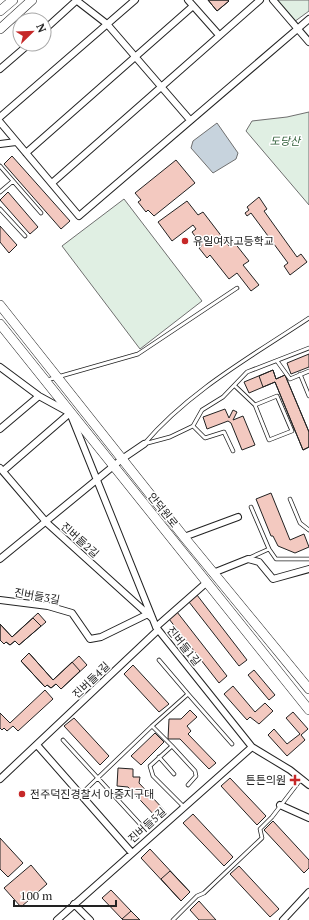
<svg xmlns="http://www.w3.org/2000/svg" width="309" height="920" font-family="'PT Serif','Noto Sans KR',serif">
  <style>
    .green { fill: #e0efe3; stroke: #6f6f6f }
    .water { fill: #c7d3dd; stroke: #6f6f6f }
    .building { fill: #f3c9c0; stroke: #222 }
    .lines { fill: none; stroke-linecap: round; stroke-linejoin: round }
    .lane-casing { stroke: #222; stroke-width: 4.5 }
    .street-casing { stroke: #222; stroke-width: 8 }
    .secondary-casing { stroke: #222; stroke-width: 10 }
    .lane { stroke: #fff; stroke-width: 3 }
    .street { stroke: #fff; stroke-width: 6 }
    .secondary { stroke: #fff; stroke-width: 9 }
    .poi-dot { fill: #c62828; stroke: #fff; stroke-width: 1.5 }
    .labels { text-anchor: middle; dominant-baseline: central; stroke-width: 3; stroke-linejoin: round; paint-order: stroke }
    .park-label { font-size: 11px; font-style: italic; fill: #2f5e38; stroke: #fff }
    .poi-label { font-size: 11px; fill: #222; stroke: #fff; text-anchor: start }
    .street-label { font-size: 11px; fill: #222; stroke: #fff }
  </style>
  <rect width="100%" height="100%" fill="#fff"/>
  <path class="green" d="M277,0H309V11L294,22Z
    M309,112V205L246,131L252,121L287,117Z
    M124,199L202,301L140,349L62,246Z"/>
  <path class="water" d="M217,123L238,153L236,159L213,173L191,148L193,141Z"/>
  <path class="building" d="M208,0H228L229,1L217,11Z
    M208,0H228L229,1L217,11Z
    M12,156L70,221L61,229L4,164Z
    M176,160L195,183L154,216L148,210L146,212L138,202L141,200L135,193Z
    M8,192L38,227L30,234L0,200Z
    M259,197L267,209L264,211L297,257L301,254L307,262L290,275L284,266L288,263L251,213L247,216L245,213L249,210L247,207Z
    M187,201L198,215L203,212L229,246L234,242L249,261L243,265L259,285L251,291L237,273L229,279L210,255L207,258L199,248L202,246L192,232L196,229L193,225L172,241L158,222Z
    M0,226L17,245L9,253L0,242Z
    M309,354V367L291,374L287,363Z
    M273,370L276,379L285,375L309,432V447L303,450L275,382L249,393L244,382Z
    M273,370L276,379L285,375L309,432V447L303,450L275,382L263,387L259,376Z
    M225,409L229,418L233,410L237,412L233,420L243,416L255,445L242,450L231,423L228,421L207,429L203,417Z
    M271,493L290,540L304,534L309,547L295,553L278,546L273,536H271L256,499Z
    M197,595L247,660L239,666L189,602Z
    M177,612L227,676L219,683L169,619Z
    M38,613L46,622L19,645L15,641L10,645L6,642L4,644L0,640V624L12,637Z
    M33,618L41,626L19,645L15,641L10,645L6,642L4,644L0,640V624L12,637Z
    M29,653L53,680L79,656L87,665L61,689L56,684L51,688L47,685L45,687L21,661Z
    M29,653L53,680L72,662L80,671L61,689L56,684L51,688L47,685L45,687L21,661Z
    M133,665L169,704L159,712L124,674Z
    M254,670L275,695L269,700L248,675Z
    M233,686L255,712L265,703L273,711L259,724L250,717L247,720L224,694Z
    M45,690L53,699L18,731L13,726L7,731L4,728L2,730L0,728V713L10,723Z
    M190,710L197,717L187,726L191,731L188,734L216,763L209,769L180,739H168L169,719H181Z
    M293,712L308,729L301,735L305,740L287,756L268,735L274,729L287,744L300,734L286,718Z
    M74,718L109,756L100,765L64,726Z
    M155,733L164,742L141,765L131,756Z
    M118,768L133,769V777H140L139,783L165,811L157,818L128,787L117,786Z
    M230,778L266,816L257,825L221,786Z
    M193,814L233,857L224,866L183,823Z
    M273,821L309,860V868L304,873L264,830Z
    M0,838L23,863L8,877L0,869Z
    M150,849L190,892L181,901L141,858Z
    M31,865L47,884L21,907L4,888Z
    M239,866L279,909L270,917L230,874Z
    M170,871L190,892L181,901L161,879Z
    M111,890L131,911L140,920H123L102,898Z
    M199,901L216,920H199L190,910Z
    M131,911L140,920H123L122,919Z"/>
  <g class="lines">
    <g class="lane-casing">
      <path id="lane" d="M0,166L41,213
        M0,192L13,181
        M0,209L25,236
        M277,361L290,379L309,371
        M300,374L309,396
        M47,380L138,354L237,288
        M235,386L255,405L277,396L292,431L269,440L255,405
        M193,426L202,410L223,397L247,372L309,348
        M144,444C189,391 252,356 309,318
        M144,444L170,437L193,426L205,438L224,432L233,451
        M290,499L300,523L309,530
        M269,549L276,559H309
        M249,558L269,549L251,507
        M188,694L232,744
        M152,726L188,694L159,660
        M63,740L140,824
        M159,757L174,774
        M81,794L152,726L172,746
        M183,806L153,776L150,766L172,746L195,771L196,776L188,785
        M173,920L197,896L204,893L262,838L260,829L272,817L301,779"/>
    </g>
    <g class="street-casing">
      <path id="street" d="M76,0L107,24L190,120
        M188,0L219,35
        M273,0L309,42
        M44,30L77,0
        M0,69L29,44
        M0,117L135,0
        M0,122L79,216L309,19
        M0,144L16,142
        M26,153L193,6
        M52,183L260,0
        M0,367L39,396L70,413L156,627L252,747L290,770L309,785
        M0,429L39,396
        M0,468L47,523L152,618
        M3,471L70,413
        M184,537L238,517
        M0,559L122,459L144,444
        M213,573L248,559L259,562L273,579L309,569
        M0,600L48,606L72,613L90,639L101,637L148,614
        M156,627L206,583
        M37,745L132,853
        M0,779L158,630
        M280,805L309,818
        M74,904L90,920
        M57,920L252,747
        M283,920L309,892"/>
    </g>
    <g class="secondary-casing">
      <path id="secondary" d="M0,11L13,0
        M0,29L32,0
        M0,305L184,537L309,689
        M0,324L309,710"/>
    </g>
    <use href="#lane" class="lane"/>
    <use href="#street" class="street"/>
    <use href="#secondary" class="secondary"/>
  </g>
  <g class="poi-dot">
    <circle cx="185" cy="241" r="4"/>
    <path d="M293 774h4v4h4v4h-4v4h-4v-4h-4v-4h4z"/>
    <circle cx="22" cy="794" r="4"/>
  </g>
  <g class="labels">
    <g class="park-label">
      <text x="285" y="141">도당산</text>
    </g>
    <g class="poi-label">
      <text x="193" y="241">유일여자고등학교</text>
      <text x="286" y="780" text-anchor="end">튼튼의원</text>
      <text x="30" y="794">전주덕진경찰서 아중지구대</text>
    </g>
    <g class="street-label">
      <text transform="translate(163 510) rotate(51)">안덕원로</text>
      <text transform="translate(80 540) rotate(42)">진버들2길</text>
      <text transform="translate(37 596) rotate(10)">진버들3길</text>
      <text transform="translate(184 646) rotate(51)">진버들1길</text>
      <text transform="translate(91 680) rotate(-44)">진버들4길</text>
      <text transform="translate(147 825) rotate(-42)">진버들5길</text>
    </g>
  </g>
  <g transform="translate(32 32) rotate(67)"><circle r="19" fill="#ffffff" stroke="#a7a7a7"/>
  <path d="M0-3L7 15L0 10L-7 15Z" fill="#c62828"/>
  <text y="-6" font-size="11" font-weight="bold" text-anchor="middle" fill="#222222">N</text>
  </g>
  <path d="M14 900v6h102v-6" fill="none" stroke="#222222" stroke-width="2"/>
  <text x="20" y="900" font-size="12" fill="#222222" stroke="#ffffff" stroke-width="3" paint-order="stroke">100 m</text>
</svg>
